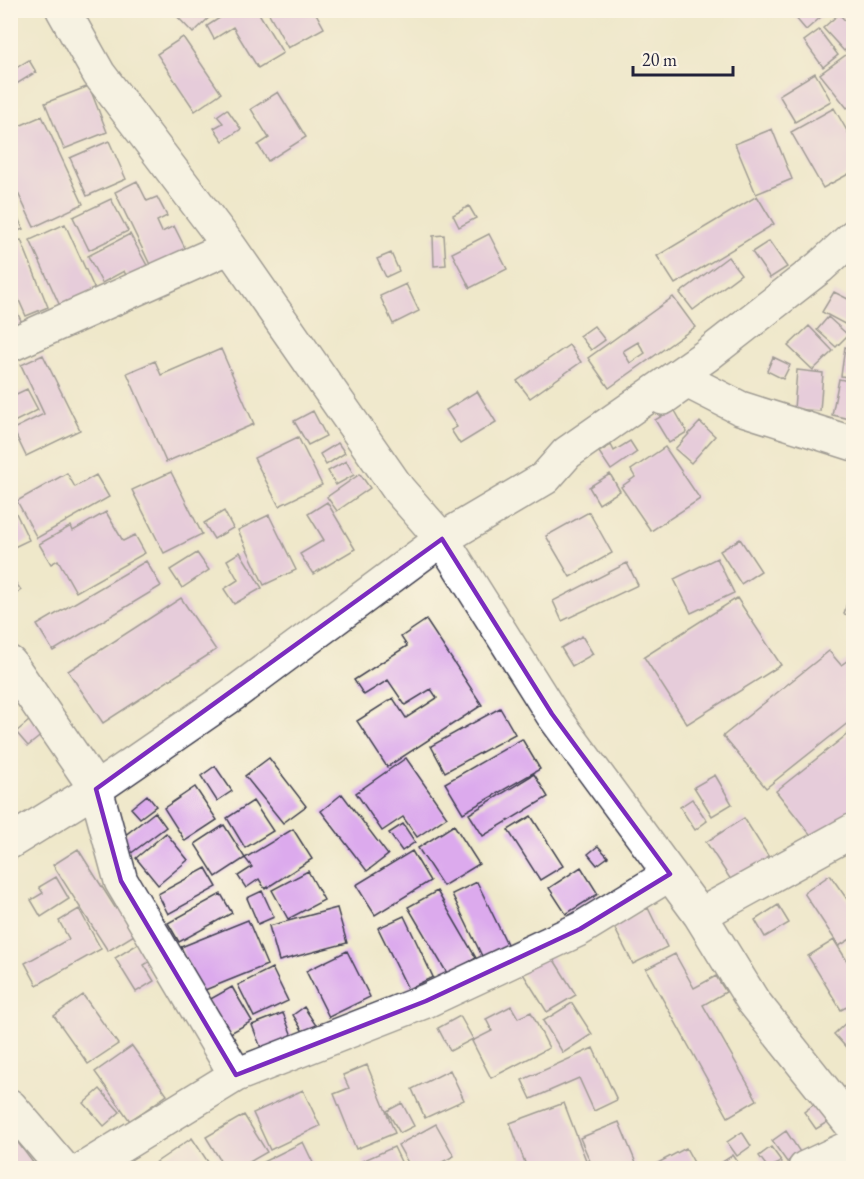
<svg xmlns="http://www.w3.org/2000/svg" width="864" height="1179" font-family="'EB Garamond',serif">
  <style>
    .building { fill: #dcaaed; fill-rule: evenodd }
    .lines { fill: none; stroke-linecap: round; stroke-linejoin: round }
    .street-casing { stroke: #414051; stroke-width: 36 }
    .street { stroke: #fff; stroke-width: 33 }
    .marked { fill: none; stroke: #7b2cbf; stroke-width: 4.5; stroke-linejoin: round }
  </style>
  <rect width="100%" height="100%" fill="#fcf5e5"/>
  <filter id="ink" filterUnits="userSpaceOnUse"><feTurbulence type="fractalNoise" baseFrequency=".0167" numOctaves="2"/><feDisplacementMap in="SourceGraphic" scale="12" xChannelSelector="R" yChannelSelector="G"/><feConvolveMatrix kernelMatrix="1 2 1 2 8 2 1 2 1" color-interpolation-filters="sRGB"/></filter>
  <filter id="wash" filterUnits="userSpaceOnUse"><feTurbulence type="fractalNoise" baseFrequency=".008" numOctaves="4" result="noise"/><feDisplacementMap in="SourceGraphic" scale="24" xChannelSelector="R" yChannelSelector="G"/><feGaussianBlur stdDeviation="1.35" result="paint"/><feColorMatrix in="noise" values="0 0 0 0 0 0 0 0 0 0 0 0 0 0 0 0 0 1.4 0 .05"/><feComposite in="paint" operator="in"/></filter>
  <g filter="url(#wash)">
    <rect width="100%" height="100%" fill="#efe8cb"/>
    <g id="blocks">
      <path class="building" d="M171,10H217L193,33Z
        M232,10H257L283,53L258,68L233,27L214,39L207,26Z
        M267,10H314L324,28L288,48Z
        M789,10H829L806,30Z
        M839,14L854,30V42L844,51L823,28Z
        M819,30L838,55L823,67L804,41Z
        M183,37L221,93L195,111L157,54Z
        M854,49V103L847,108L820,74Z
        M10,59L16,68L29,60L36,72L10,88Z
        M815,73L831,101L795,122L779,95Z
        M89,86L107,132L64,149L45,103Z
        M278,92L306,137L268,161L258,145L269,138L251,109Z
        M834,108L854,143V171L823,188L791,132Z
        M227,109L241,129L223,141L214,128L223,123L217,116Z
        M42,116L83,204L34,227L10,176V130Z
        M772,129L792,179L756,194L735,144Z
        M109,141L126,179L87,196L70,158Z
        M137,181L147,201L157,197L167,216L157,221L162,232L174,226L189,256L154,273L115,192Z
        M757,196L774,224L675,284L657,256Z
        M111,199L128,231L89,250L73,217Z
        M10,200L23,229L10,234Z
        M469,206L476,218L459,227L453,215Z
        M65,224L95,290L60,306L30,240Z
        M130,234L150,271L129,282L124,271L102,283L88,256Z
        M489,234L507,269L470,288L452,253Z
        M444,235L446,265L434,266L433,236Z
        M21,240L48,307L26,316L10,280V244Z
        M769,241L787,267L770,278L752,252Z
        M391,253L399,271L386,277L377,259Z
        M728,257L741,274L693,310L680,293Z
        M406,284L419,311L393,324L380,296Z
        M834,292L854,302V329L822,312Z
        M10,297L23,325L10,330Z
        M673,297L695,327L609,388L588,358ZM638,342L645,353L630,363L623,351Z
        M828,317L848,335L836,347L817,330Z
        M594,326L605,340L591,350L580,336Z
        M809,326L833,351L813,370L788,346Z
        M569,345L581,362L530,398L517,381Z
        M845,347L854,349V378L841,376Z
        M221,349L254,424L166,462L127,373L155,361L161,375Z
        M43,355L80,430L26,456L13,429L44,414L21,365Z
        M773,357L790,365L783,379L767,371Z
        M797,370L823,373L820,411L794,409Z
        M839,379L854,382V420L832,415Z
        M27,389L38,410L10,424V397Z
        M477,391L496,422L460,444L451,430L457,427L446,410Z
        M674,409L687,432L669,443L655,420Z
        M313,411L326,436L308,445L294,421Z
        M700,422L715,436L691,463L675,449Z
        M298,437L322,485L279,506L254,458Z
        M630,441L637,452L611,470L599,452L611,445L614,451Z
        M338,443L345,453L326,465L320,454Z
        M665,447L700,499L651,531L621,487L635,477L631,470Z
        M346,461L354,475L336,485L328,471Z
        M171,472L202,534L164,553L132,490Z
        M67,473L75,487L96,475L109,497L37,538L17,501Z
        M360,474L370,488L337,511L327,497Z
        M610,474L620,491L599,504L589,487Z
        M327,502L355,549L313,574L300,554L324,540L308,514Z
        M12,505L29,540L10,549V506Z
        M224,511L233,528L214,539L204,523Z
        M106,512L123,541L135,535L145,553L76,592L58,560L51,564L39,544L71,526L73,531Z
        M589,512L612,553L570,577L546,536Z
        M269,515L296,570L264,585L238,530Z
        M740,539L761,571L741,584L720,551Z
        M240,552L262,588L234,604L224,589L238,580L227,560Z
        M197,553L209,570L182,588L170,570Z
        M717,558L734,593L691,613L674,579Z
        M146,561L161,586L53,651L37,625Z
        M627,563L638,585L562,621L553,601Z
        M10,575L21,590L10,598Z
        M854,576V616L844,614Z
        M181,598L216,650L103,723L68,671Z
        M737,598L781,665L687,724L644,657Z
        M426,620L482,705L387,767L357,721L393,698L406,718L437,698L431,689L405,705L388,680L364,695L354,680L407,646L401,637Z
        M582,636L593,654L572,666L561,648Z
        M829,651L841,665L854,656V718L766,788L723,736Z
        M500,708L515,734L445,772L431,746Z
        M36,715L48,730L28,746L16,732Z
        M854,729V814L817,843L776,791Z
        M522,739L540,769L463,813L445,783Z
        M269,758L306,806L283,823L245,776Z
        M406,758L447,817L417,837L403,817L382,831L356,793Z
        M215,766L232,791L217,801L201,776Z
        M534,774L548,797L483,836L469,814Z
        M715,775L732,804L712,816L694,787Z
        M195,787L217,820L185,841L164,808Z
        M342,794L388,855L367,871L321,811Z
        M147,795L156,806L140,818L131,808Z
        M692,799L707,821L695,830L680,807Z
        M253,801L273,831L245,848L227,818Z
        M155,812L166,827L130,854L119,840Z
        M531,816L563,866L540,880L508,830Z
        M744,818L772,862L735,886L706,842Z
        M403,824L415,842L402,851L389,833Z
        M224,825L245,858L216,877L195,844Z
        M454,825L479,864L443,886L418,848Z
        M293,829L312,859L265,889L259,879L246,888L238,876L252,867L245,858Z
        M166,833L188,860L158,885L136,858Z
        M598,846L608,857L597,865L588,854Z
        M78,849L116,909L128,902L144,929L108,951L53,865Z
        M412,851L430,881L375,915L356,885Z
        M581,867L598,894L566,914L549,888Z
        M206,868L217,887L168,914L158,894Z
        M308,871L324,900L288,919L272,890Z
        M830,875L854,909V937L839,946L804,893Z
        M56,877L69,899L41,917L31,900L43,893L39,887Z
        M477,882L508,946L483,958L452,894Z
        M262,891L274,917L258,924L247,898Z
        M437,891L476,958L448,975L408,907Z
        M221,894L232,913L179,942L168,923Z
        M778,905L789,923L765,937L755,920Z
        M337,908L347,943L279,961L269,926Z
        M648,908L667,947L633,964L613,925Z
        M79,909L101,949L37,985L25,963L69,939L59,921Z
        M404,916L433,977L408,989L378,928Z
        M248,920L267,965L200,992L181,947Z
        M146,939L157,957L144,965L154,981L136,992L115,958Z
        M834,940L854,972V1003L841,1010L808,956Z
        M347,951L370,997L329,1017L306,971Z
        M549,952L576,995L547,1012L520,969Z
        M675,954L694,988L716,976L726,992L703,1005L757,1100L728,1117L646,969Z
        M272,968L288,1001L254,1017L238,985Z
        M232,987L252,1021L227,1035L207,1001Z
        M83,995L118,1044L88,1064L54,1016Z
        M572,1003L592,1034L563,1053L543,1021Z
        M511,1006L518,1018L531,1012L549,1048L491,1078L472,1041L492,1031L486,1019Z
        M304,1007L317,1027L305,1035L293,1015Z
        M283,1013L294,1041L263,1053L252,1025Z
        M460,1016L473,1039L450,1051L438,1028Z
        M852,1017L854,1019V1056L834,1034Z
        M132,1046L167,1095L130,1121L95,1072Z
        M593,1048L617,1100L594,1111L579,1078L531,1099L522,1080Z
        M367,1065L395,1133L356,1149L334,1094L349,1088L343,1075Z
        M450,1070L464,1100L425,1118L412,1089Z
        M100,1089L120,1112L104,1126L84,1103Z
        M303,1090L320,1126L270,1150L253,1113Z
        M402,1103L414,1126L400,1133L387,1111Z
        M564,1103L589,1168H527L510,1123Z
        M816,1103L829,1121L816,1129L804,1112Z
        M244,1115L267,1152L239,1168H225L206,1137Z
        M619,1122L638,1168H593L580,1138Z
        M436,1124L454,1156L431,1168H411L398,1145Z
        M786,1131L800,1152L787,1162L772,1141Z
        M10,1132L37,1168H10Z
        M742,1132L751,1146L737,1156L727,1142Z
        M192,1138L212,1168H155L152,1165Z
        M303,1142L315,1167L251,1168Z
        M394,1147L404,1168H366L362,1161Z
        M771,1147L782,1162L768,1168L759,1156Z
        M686,1148L697,1168H656L654,1165Z
        M733,1155L742,1168H725L721,1163Z"/>
    </g>
  </g>
  <g filter="url(#ink)">
    <use href="#blocks" fill-opacity="0" stroke="#414051" stroke-width="1.5"/>
    <g class="lines">
      <g class="street-casing">
        <path id="street" d="M63,10L99,74L230,247L399,490L442,539L552,714L700,915L753,1001L854,1128
          M10,345L230,247
          M663,398L687,381L740,408L854,444
          M10,663L96,789L121,881L236,1075L85,1168
          M10,842L96,789L232,695L442,539L545,478L567,453L706,356L820,267L854,236
          M700,915L854,830
          M236,1075L426,1001L580,929L670,874
          M10,1106L63,1168
          M805,1168L854,1145"/>
      </g>
      <use href="#street" class="street"/>
    </g>
  </g>
  <path d="M0 0H864V1179H0ZM442,539L552,714L670,874L580,929L426,1001L236,1075L121,881L96,789Z" fill="#efe8cb" fill-opacity=".55" fill-rule="evenodd"/>
  <path class="marked" d="M442,539L552,714L670,874L580,929L426,1001L236,1075L121,881L96,789Z"/>
  <rect width="864" height="1179" fill="none" stroke="#fcf5e5" stroke-width="36"/>
  <path d="M633 66v9h100v-9" fill="none" stroke="#22223b" stroke-width="3"/>
  <text x="642" y="66" font-size="18" fill="#22223b" stroke="#fcf5e5" stroke-width="4.5" paint-order="stroke">20 m</text>
</svg>
